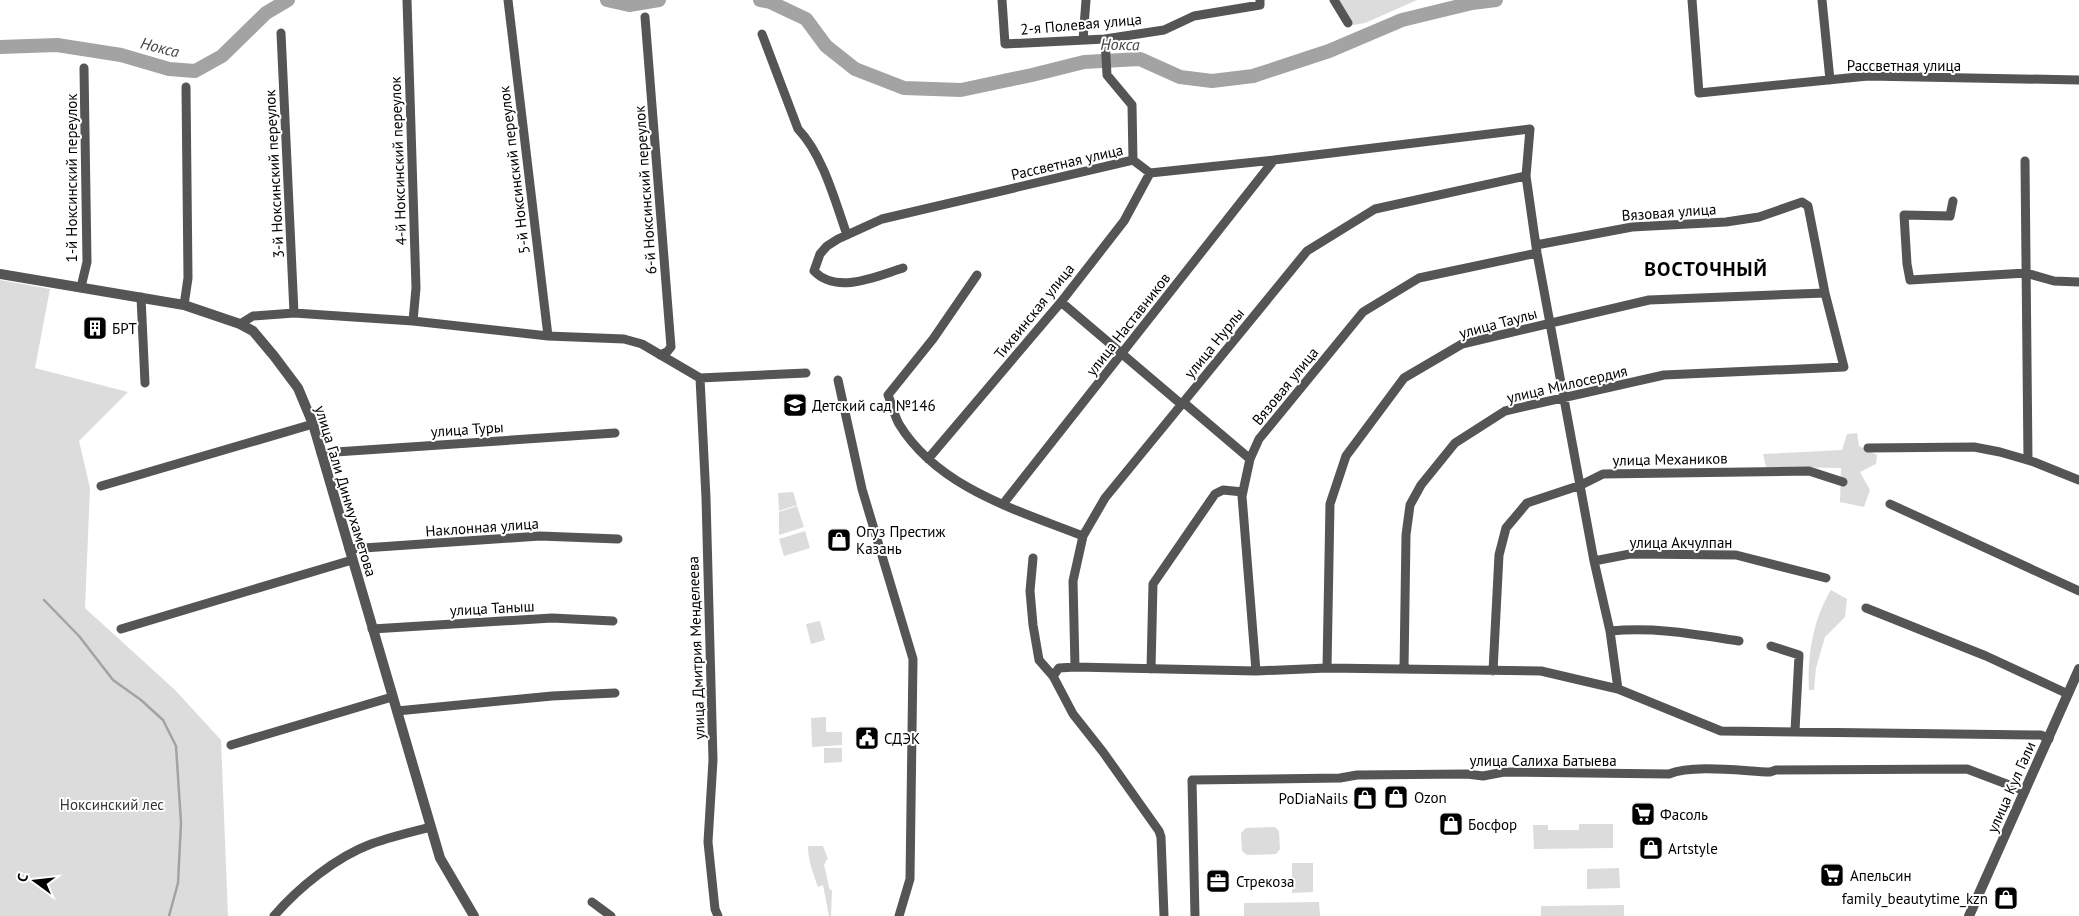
<svg xmlns="http://www.w3.org/2000/svg" width="2079" height="916" font-family="'PT Sans',sans-serif">
  <style>
    .green { fill: #dcdcdc }
    .lines { fill: none; stroke-linecap: round; stroke-linejoin: round }
    .stream { stroke: #a3a3a3; stroke-width: 2.5 }
    .river { stroke: #a3a3a3; stroke-width: 14 }
    .minor { stroke: #555; stroke-width: 9 }
    .tertiary { stroke: #555; stroke-width: 10 }
    .labels { text-anchor: middle; dominant-baseline: central; stroke-width: 4; stroke-linejoin: round; paint-order: stroke }
    .street-label { font-size: 15px; fill: #000; stroke: #fff }
    .poi-label { font-size: 15px; fill: #000; stroke: #fff; text-anchor: start }
    .park-label { font-size: 15px; fill: #333; stroke: #fff }
    .water-label { font-size: 16px; font-style: italic; fill: #444; stroke: #fff }
    .district-label { font-size: 20px; font-weight: bold; letter-spacing: 1px; fill: #000; stroke: #fff }
  </style>
  <rect width="100%" height="100%" fill="#fff"/>
  <path class="green" d="M1332,0H1417L1365,23L1347,26Z
    M0,280L50,289L35,368L128,392L79,441L90,488L85,608L175,690L221,740L228,916H0Z
    M1857,433L1859,446L1877,455L1876,464L1860,472L1870,490L1864,507L1840,502L1841,468L1766,467L1763,454L1842,450L1847,434Z
    M793,492L797,505L779,511L778,493Z
    M797,506L804,527L779,535V512Z
    M805,531L810,548L784,556L779,539Z
    M1831,590L1847,599L1845,617L1825,637L1816,668L1814,690H1809C1807,657 1813,619 1831,590Z
    M820,621L825,640L811,644L806,624Z
    M826,717V732H842V745L812,747L811,718Z
    M824,748H842V762L824,763Z
    M1579,824H1613V848L1534,849L1533,825H1548V830H1579Z
    M1275,827L1279,831L1280,849L1276,854L1247,855L1242,851L1241,833L1246,828Z
    M808,846H823L828,859H827L824,865C827,874 827,882 830,890H832L831,916H829L823,885L818,887C813,873 808,860 808,846Z
    M1292,863H1313V892L1292,893Z
    M1619,868L1620,888L1587,889V869Z
    M1319,902L1320,916H1244V903Z
    M1624,905V916H1541V906Z"/>
  <g class="lines">
    <path class="stream" d="M44,600L79,636L113,680L141,700L163,720L176,746L181,823L178,883L169,916"/>
    <path class="river" d="M607,0L629,5L659,0
      M760,0L770,2L806,19L826,46L855,69L904,88L961,90L1032,75L1084,62L1140,59L1180,77L1212,81L1253,76L1329,51L1402,20L1472,3L1496,0
      M0,47L57,45L121,55L169,69L195,71L222,56L266,13L288,0"/>
    <path class="minor" d="M407,0L416,288L413,321
      M508,0L548,336
      M1002,0L1005,44L1105,39L1164,30L1194,16L1260,5V0
      M1334,0L1348,23
      M1692,0L1699,93L1868,76L2079,80
      M1822,0L1830,80
      M645,17L671,347L667,352L660,355
      M281,33L294,313
      M762,34L798,129C823,155 835,201 847,235
      M1105,39L1107,75L1132,105L1133,160
      M1083,40L1086,0
      M2025,161L2028,460
      M1953,201L1950,216L1904,215L1907,264L1910,280L2026,273L2054,281L2079,282
      M903,268C877,276 837,295 814,271L820,254L827,246L838,239L882,219L1133,160L1150,173L1274,160L1530,129L1526,176L1537,253L1594,561L1610,631L1618,689
      M977,275L933,339L888,395C892,404 894,415 899,424C938,488 1017,510 1083,536
      M81,287L87,262L84,68
      M141,297L145,383
      M1061,302L1181,404
      M184,305L188,278L186,87
      M240,324L253,316L294,313L413,321L548,336L624,339L642,344L700,378L806,373
      M700,378L706,498L713,760L708,842L715,909L718,916
      M838,380L862,489L913,659L910,879L899,916
      M1183,402L1250,459
      M1868,448L1974,447L2000,452L2034,462L2079,480
      M321,453L615,433
      M928,459L1061,302L1124,221L1150,173
      M101,486L313,424
      M1003,504L1274,160
      M1890,504L2079,591
      M349,549L540,536L618,539
      M1033,558L1030,591L1033,625L1039,660L1053,676L1073,714L1103,752L1159,831L1161,837L1164,916
      M1594,561L1630,554L1736,555L1826,578
      M1866,608L1986,656L2068,694
      M121,629L352,560
      M372,629L552,618L613,621
      M1610,631C1657,627 1693,634 1739,641
      M1771,646L1799,655L1795,731
      M1075,667L1073,581L1083,536L1105,498L1307,251L1375,209L1526,176
      M1327,668L1330,504L1346,456L1404,378L1462,344L1649,300L1825,293
      M1151,669L1153,584L1215,494L1223,490L1243,492
      M1404,669L1406,535L1410,505L1421,485L1455,443L1505,411L1664,375L1844,367L1825,293L1808,206L1802,202L1759,217L1726,222L1632,227L1536,245
      M1256,671L1242,496L1250,459L1259,439L1363,312L1419,278L1537,253
      M1493,671L1499,555L1506,528L1527,503L1581,485L1603,474L1809,471L1843,482
      M1053,676L1059,668L1075,667L1256,671L1327,668L1541,671L1618,689L1721,731L2041,735L2049,739
      M397,711L552,696L615,693
      M231,745L392,697
      M592,902L611,916
      M274,916C298,888 336,857 371,844C390,837 411,832 431,827
      M1195,916L1192,780L1340,778L1357,775L1467,774L1483,776L1504,772L1669,774C1693,764 1742,771 1770,772L1776,770L1967,769L2025,791"/>
    <path class="tertiary" d="M0,274L184,305L240,324L253,331L274,356L298,388L313,424L440,858L474,916
      M1969,916L2079,669"/>
  </g>
  <defs>
    <g id="building-square" transform="scale(1.25)"><rect x="-9" y="-9" width="18" height="18" rx="4" fill="#000" stroke="#fff"/><path d="M-4-6H4V6H1V3H-1V6H-4ZM-2.5-4.3h1.7v1.8h-1.7ZM.8-4.3h1.7v1.8H.8ZM-2.5-1h1.7V.8h-1.7ZM.8-1h1.7V.8H.8Z" fill="#fff"/></g>
    <g id="school-square" transform="scale(1.25)"><rect x="-9" y="-9" width="18" height="18" rx="4" fill="#000" stroke="#fff"/><path d="M0-5L7-2L0 1L-7-2ZM-4 1L0 2.5L4 1V4Q0 6-4 4Z" fill="#fff"/></g>
    <g id="shop-square" transform="scale(1.25)"><rect x="-9" y="-9" width="18" height="18" rx="4" fill="#000" stroke="#fff"/><path d="M-5-2.5h2.3a2.7 3.5 0 0 1 5.4 0H5L5.5 6h-11ZM-1.5-2.5h3a1.5 2.3 0 0 0-3 0Z" fill="#fff"/></g>
    <g id="civic-square" transform="scale(1.25)"><rect x="-9" y="-9" width="18" height="18" rx="4" fill="#000" stroke="#fff"/><path d="M-.6-6.5H3V-4.5H.6V-3L4-1V1h2V6H-6V1h2V-1L-.6-3ZM-1.2 2.5V6h2.4V2.5Z" fill="#fff"/></g>
    <g id="supermarket-square" transform="scale(1.25)"><rect x="-9" y="-9" width="18" height="18" rx="4" fill="#000" stroke="#fff"/><path d="M-6-5.5h2.5l.6 2H6L4.5 2H-2.5L-4.4-4H-6ZM-1.5 3.2a1.3 1.3 0 1 0 .1 0ZM3 3.2a1.3 1.3 0 1 0 .1 0Z" fill="#fff"/></g>
    <g id="office-square" transform="scale(1.25)"><rect x="-9" y="-9" width="18" height="18" rx="4" fill="#000" stroke="#fff"/><path d="M-6-3h4V-5.5h4V-3h4V5H-6ZM-1-4.5V-3h2v-1.5ZM-6 0V1H6V0Z" fill="#fff"/></g>
  </defs>
  <g fill-rule="evenodd">
    <use href="#building-square" x="95" y="328"/>
    <use href="#school-square" x="795" y="405"/>
    <use href="#shop-square" x="839" y="540"/>
    <use href="#civic-square" x="867" y="738"/>
    <use href="#shop-square" x="1396" y="797"/>
    <use href="#shop-square" x="1365" y="798"/>
    <use href="#supermarket-square" x="1643" y="814"/>
    <use href="#shop-square" x="1451" y="824"/>
    <use href="#shop-square" x="1651" y="848"/>
    <use href="#supermarket-square" x="1832" y="875"/>
    <use href="#office-square" x="1218" y="881"/>
    <use href="#shop-square" x="2006" y="898"/>
  </g>
  <g class="labels">
    <g class="street-label">
      <text transform="translate(1081 24) rotate(-5)">2-я Полевая улица</text>
      <text x="1904" y="65">Рассветная улица</text>
      <text transform="translate(398 161) rotate(-92)">4-й Ноксинский переулок</text>
      <text transform="translate(1067 162) rotate(-13)">Рассветная улица</text>
      <text transform="translate(514 170) rotate(-97)">5-й Ноксинский переулок</text>
      <text transform="translate(274 174) rotate(-93)">3-й Ноксинский переулок</text>
      <text transform="translate(71 178) rotate(-90)">1-й Ноксинский переулок</text>
      <text transform="translate(645 190) rotate(-94)">6-й Ноксинский переулок</text>
      <text transform="translate(1669 212) rotate(-4)">Вязовая улица</text>
      <text transform="translate(1034 311) rotate(-51)">Тихвинская улица</text>
      <text transform="translate(1498 323) rotate(-15)">улица Таулы</text>
      <text transform="translate(1128 324) rotate(-52)">улица Наставников</text>
      <text transform="translate(1214 343) rotate(-51)">улица Нурлы</text>
      <text transform="translate(1567 384) rotate(-13)">улица Милосердия</text>
      <text transform="translate(1285 386) rotate(-51)">Вязовая улица</text>
      <text transform="translate(467 429) rotate(-4)">улица Туры</text>
      <text transform="translate(1670 459) rotate(-1)">улица Механиков</text>
      <text transform="translate(346 491) rotate(73)">улица Гали Динмухаметова</text>
      <text transform="translate(482 527) rotate(-4)">Наклонная улица</text>
      <text x="1681" y="542">улица Акчулпан</text>
      <text transform="translate(492 608) rotate(-3)">улица Таныш</text>
      <text transform="translate(696 648) rotate(-92)">улица Дмитрия Менделеева</text>
      <text x="1543" y="760">улица Салиха Батыева</text>
      <text transform="translate(2011 787) rotate(-66)">улица Кул Гали</text>
    </g>
    <g class="poi-label">
      <text x="112" y="328">БРТ</text>
      <text x="812" y="405">Детский сад №146</text>
      <text x="856" y="531">Огуз Престиж<tspan x="856" dy="17">Казань</tspan></text>
      <text x="884" y="738">СДЭК</text>
      <text x="1414" y="797">Ozon</text>
      <text x="1348" y="798" text-anchor="end">PoDiaNails</text>
      <text x="1660" y="814">Фасоль</text>
      <text x="1468" y="824">Босфор</text>
      <text x="1668" y="848">Artstyle</text>
      <text x="1850" y="875">Апельсин</text>
      <text x="1236" y="881">Стрекоза</text>
      <text x="1988" y="898" text-anchor="end">family_beautytime_kzn</text>
    </g>
    <g class="park-label">
      <text x="112" y="804">Ноксинский лес</text>
    </g>
    <g class="water-label">
      <text transform="translate(1120 44) rotate(1)">Нокса</text>
      <text transform="translate(160 47) rotate(14)">Нокса</text>
    </g>
    <g class="district-label">
      <text x="1706" y="269">ВОСТОЧНЫЙ</text>
    </g>
  </g>
  <g transform="translate(35 881) rotate(285)" stroke="#ffffff" stroke-width="4" paint-order="stroke">
  <path d="M0-4L9 19L0 12L-9 19Z" fill="#000000"/>
  <text y="-8" font-size="14" font-weight="bold" text-anchor="middle" fill="#000000">С</text>
  </g>
</svg>
